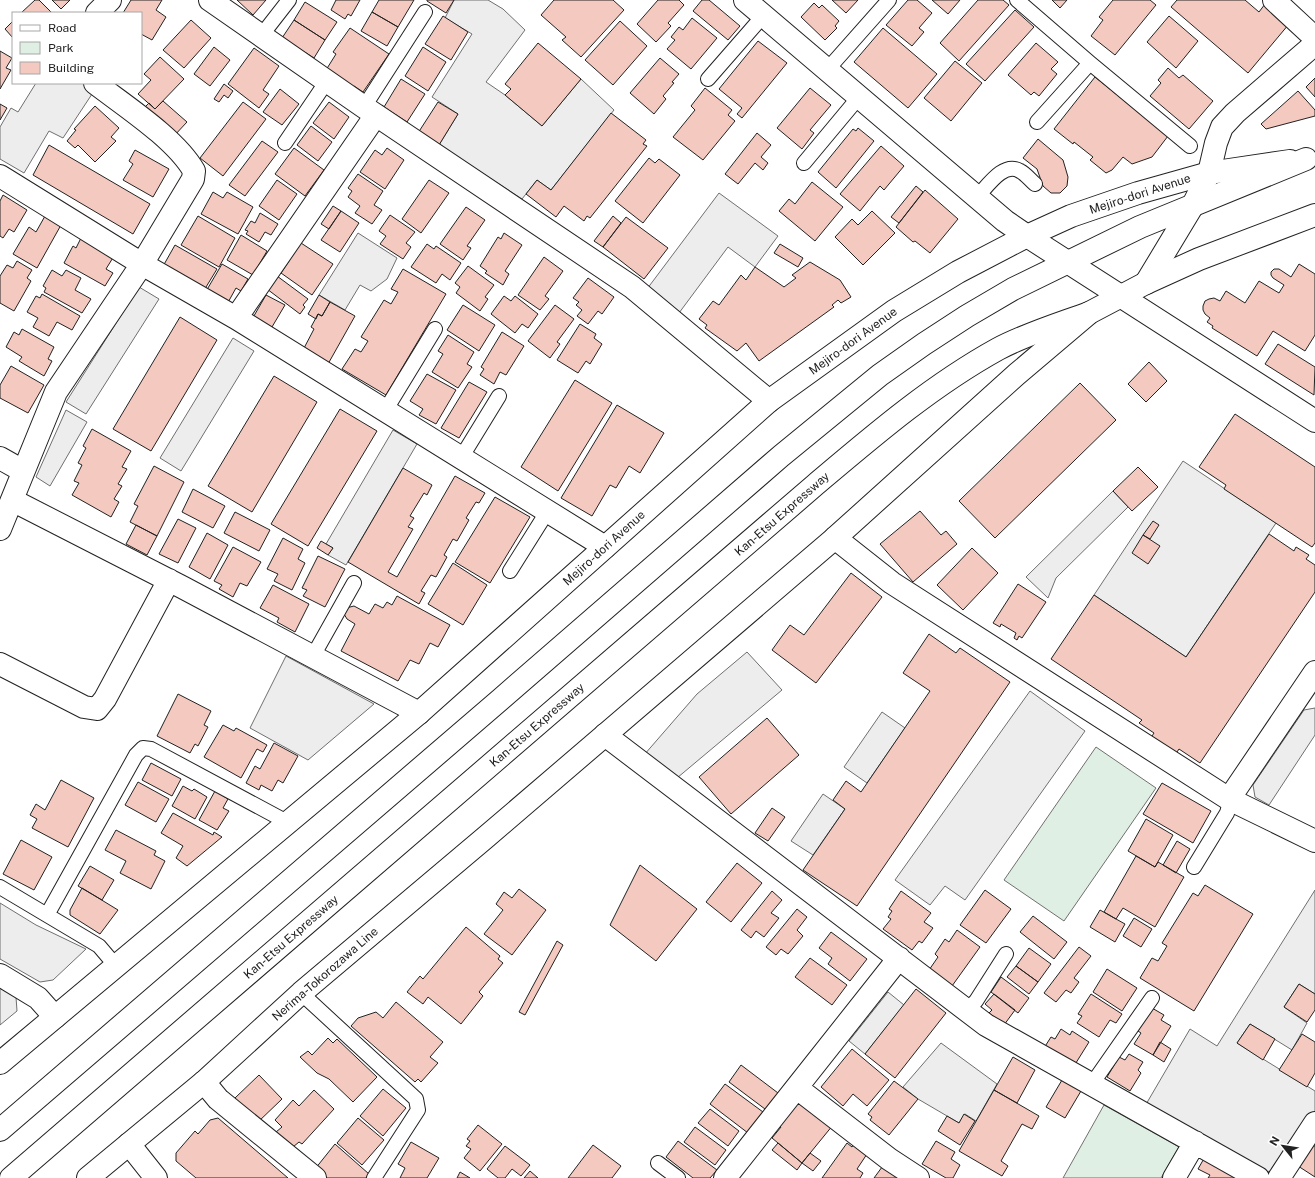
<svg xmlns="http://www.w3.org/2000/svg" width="1315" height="1178" font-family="'Public Sans',sans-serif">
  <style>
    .green { fill: #e0efe3; stroke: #6f6f6f }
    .parking { fill: #ededed; stroke: #6f6f6f }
    .building { fill: #f3c9c0; stroke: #222 }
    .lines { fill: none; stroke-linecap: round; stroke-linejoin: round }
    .lane-casing { stroke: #222; stroke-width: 16 }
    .street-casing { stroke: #222; stroke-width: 24 }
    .secondary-casing { stroke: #222; stroke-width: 24 }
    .primary-casing { stroke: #222; stroke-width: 24 }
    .highway-casing { stroke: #222; stroke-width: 24 }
    .lane { stroke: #fff; stroke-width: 14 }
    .street { stroke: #fff; stroke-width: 22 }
    .secondary { stroke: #fff; stroke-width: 22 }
    .primary { stroke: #fff; stroke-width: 22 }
    .highway { stroke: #fff; stroke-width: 22 }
    .labels { text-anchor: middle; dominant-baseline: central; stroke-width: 3; stroke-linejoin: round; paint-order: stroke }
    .street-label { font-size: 12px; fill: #222; stroke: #fff }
  </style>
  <rect width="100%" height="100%" fill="#fff"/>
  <path class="green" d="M1096,747L1156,788L1064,921L1004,880Z
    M1104,1105L1179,1147L1161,1178H1063Z"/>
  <path class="parking" d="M454,0H488L503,9L525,30L486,82L505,95L542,126L581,79L614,110L551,190L537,180L522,199L439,145L458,114L432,97L472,34L445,18Z
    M36,83H82L94,91L63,138L49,131L24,173L0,159V127L11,108L18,112Z
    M719,193L778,236L755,267L728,247L679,313L647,289Z
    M358,233L397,258L387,279L371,291L360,285L345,310L319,295Z
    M139,287L159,299L86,414L66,402Z
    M233,338L254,351L181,471L160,458Z
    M66,410L87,422L50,486L36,477Z
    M393,430L417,444L346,565L328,555L333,548L326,544Z
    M1183,461L1276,523L1186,657L1094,595Z
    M1113,491L1128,507L1056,578L1048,598L1026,577Z
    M747,652L782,690L677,778L644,755L697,694Z
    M286,656L374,704L308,760L250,728Z
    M1030,691L1085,731L965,900L945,886L930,905L895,880Z
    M1315,708V735L1269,805L1255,797L1253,785L1304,710Z
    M882,712L905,728L867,783L844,767Z
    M823,794L845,809L813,855L791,841Z
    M1315,890V994L1299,984L1284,1007L1307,1023L1292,1050L1250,1024L1237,1043L1315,1091V1112L1277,1170L1265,1172L1145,1106L1190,1029L1217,1046Z
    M0,903L36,925L86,949L53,980L40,982L0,959Z
    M0,988L16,997L17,1011L0,1025Z
    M888,992L904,1005L865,1054L849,1041Z
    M941,1043L997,1084L976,1121L965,1114L959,1123L918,1099L903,1087Z"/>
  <path class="building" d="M35,0H39L52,13H21Z
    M52,0H70L61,9Z
    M131,0H162L156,10L166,17L152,40L141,34V13H123Z
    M237,0H266L253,15Z
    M336,0H360L351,16L348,14L345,19L331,10Z
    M379,0H414L398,27L372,12Z
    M427,0H454L446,13L427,1Z
    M554,0H613L624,10L581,57L562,40L566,37L541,15Z
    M658,0H679L684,5L668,23L671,26L656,42L637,24Z
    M702,0H709L740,26L728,40L693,11Z
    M832,0H858L846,13Z
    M908,0H917L932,13L919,28L924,32L912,46L886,25Z
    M932,0H960L948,14Z
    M978,0H1003L1009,5L959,61L940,43Z
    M1052,0H1067L1060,8Z
    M1113,0H1150L1156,5L1115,55L1091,36L1103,20L1099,17Z
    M1177,0H1245L1259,12L1265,4L1289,24L1248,73L1171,7Z
    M305,2L337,22L325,40L294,20Z
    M814,3L819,8L822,5L839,21L835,26L837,28L825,40L801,17Z
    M1015,10L1034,27L985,81L966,64Z
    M372,12L398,27L387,46L361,31Z
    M443,16L468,32L451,60L425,44Z
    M1169,16L1198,41L1176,68L1147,42Z
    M692,18L717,38L691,69L667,49L675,40L671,37L679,27L683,30Z
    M191,20L211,38L184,68L163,50Z
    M294,20L325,40L314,58L282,38Z
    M13,21V38L5,29Z
    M620,21L647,46L613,85L585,60Z
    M350,28L389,54L363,92L354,86L352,88L326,70L336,54L333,52Z
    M883,28L937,74L908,108L854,62Z
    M758,41L787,63L742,118L737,114L742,108L719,89Z
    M538,43L581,79L542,126L505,95L511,89L505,84Z
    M1036,43L1058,62L1051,69L1057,74L1039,96L1034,92L1031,95L1008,75Z
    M214,47L230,60L210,86L194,74Z
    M423,47L446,62L428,91L405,76Z
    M254,48L279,66L263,90L269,94L259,108L228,84Z
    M0,51L12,58L6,68L11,70L0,89Z
    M160,57L184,79L155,109L138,94L151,80L144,74Z
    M660,58L679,74L672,82L674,83L663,96L666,99L654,114L630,93Z
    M955,61L982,83L951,121L924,98Z
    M1168,68L1179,78L1183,75L1213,101L1189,129L1150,96L1161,83L1158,80Z
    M1095,77L1168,136L1152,157L1132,164L1123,157L1112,170L1106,173L1090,160L1093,157L1074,142L1073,144L1054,129Z
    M1315,78V97L1306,87Z
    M401,79L425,94L407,122L384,107Z
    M224,84L233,91L228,98L224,95L219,102L214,99Z
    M705,88L732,110L728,115L735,121L703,160L673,137L695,110L691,106Z
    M810,88L831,105L810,130L814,133L802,149L777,128Z
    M280,89L299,104L282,125L263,112Z
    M1298,91L1315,110V116L1266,129L1261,124Z
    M163,101L187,122L173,137L143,109L149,103L155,109Z
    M243,102L266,119L223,176L200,158Z
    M329,102L349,117L334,139L313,123Z
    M438,102L458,114L439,145L418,133Z
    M0,104L7,108L0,120Z
    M95,106L119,128L111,137L116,141L95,162L78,145L75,148L67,141L76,130L74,129Z
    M611,113L646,140L643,144L647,146L590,218L587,216L584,221L564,206L556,217L526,194L537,180L551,190Z
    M311,126L332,142L318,161L297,145Z
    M858,128L874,141L836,188L818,172L853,129L856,131Z
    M757,133L771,145L761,157L768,163L763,170L755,163L738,184L725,174Z
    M1038,139L1063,160L1068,177L1067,186L1060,193H1051L1043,186L1037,169L1023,158Z
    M262,141L278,152L245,196L229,185Z
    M49,145L150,204L133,234L33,175Z
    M881,146L904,166L884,190L880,186L860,211L840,194Z
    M294,148L324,170L305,196L275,174Z
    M387,148L404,160L385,189L360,172L375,150L382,155Z
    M135,150L169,169L153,197L123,180L133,164L129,161Z
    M649,158L655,163L659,159L680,175L643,223L615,201Z
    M358,174L383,191L374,205L382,210L372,224L355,213L360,206L348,197L352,191L348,188Z
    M277,180L297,194L279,220L259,206Z
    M429,180L449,193L421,233L402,219Z
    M812,182L843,207L815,241L779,211L789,199L795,204Z
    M916,186L923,192L899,223L891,217Z
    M925,190L958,219L930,253L915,241L913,242L896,227Z
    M213,192L223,198L227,192L253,207L238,234L201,214Z
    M3,195L27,210L14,232L9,229L3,238L0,236V201Z
    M333,206L341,211L329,229L321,224Z
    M466,207L485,220L467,246L471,248L463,260L440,244Z
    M341,211L359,223L340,252L321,240Z
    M872,211L895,233L863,265L835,237L852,219L858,225Z
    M260,213L278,224L271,235L265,232L259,242L246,234L248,231L245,230L251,221L255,223Z
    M390,215L415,232L406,243L411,247L403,259L380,244L386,236L379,231Z
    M45,216L61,225L37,268L13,254L29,227L36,232Z
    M198,216L235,238L219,267L181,245Z
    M613,216L621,223L603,247L594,241Z
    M626,217L668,248L644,279L603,247Z
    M504,233L522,245L505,271L509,274L503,285L485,273L487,271L480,266L498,237L501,239Z
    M241,235L267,251L253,275L227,260Z
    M81,238L114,256L106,269L113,273L105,286L64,263L73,246L76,248Z
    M301,243L333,264L312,295L281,273L289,261L287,259Z
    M427,244L434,249L436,246L461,263L450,280L442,274L436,283L411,267Z
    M780,244L803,258L798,267L774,253Z
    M175,245L217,269L203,292L162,268Z
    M544,257L563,271L545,296L549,299L540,310L518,295Z
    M17,261L32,270L27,278L31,281L14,311L0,303V276L7,265L13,268Z
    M810,262L840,280L851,297L841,303L838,300L832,305L834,307L759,361L746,343L737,351L705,328L707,325L699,319L713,301L719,305L741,275L746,280L755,267L784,287L796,278L792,275Z
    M222,264L248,279L241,291L236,288L226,306L205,293Z
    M1299,264L1315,274V335L1305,351L1273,331L1257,356L1212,328L1213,326L1207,322L1210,318L1205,314L1203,310V306L1205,301L1209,299L1214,298L1220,301L1226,291L1245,303L1259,281L1279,293L1284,285L1273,278L1271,275V272L1274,269H1279L1291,277Z
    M468,266L494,285L485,297L488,299L480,311L456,293L460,287L455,283Z
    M403,269L446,294L386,395L342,369L355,349L361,352L368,341L361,337L384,300L391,304L398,292L391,289Z
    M52,270L62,276L66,270L81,278L75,290L91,299L82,313L44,292L46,288L43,286Z
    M277,276L308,299L303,305L305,307L300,314L267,289Z
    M588,278L614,297L602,314L598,311L588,324L577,316L582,310L576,305L579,302L573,298Z
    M42,294L80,316L72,330L57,322L49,336L33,327L38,318L27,312L36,296L40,298Z
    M266,295L285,305L269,332L251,321Z
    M319,295L330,302L322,316L318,314L316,319L308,314Z
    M504,296L511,301L515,296L538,314L528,328L522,324L515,333L491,314Z
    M330,302L355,316L328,364L303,350L314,329L311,327L318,314L322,316Z
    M463,305L495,325L479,351L447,330Z
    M555,305L574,319L557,342L560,344L550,358L528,341Z
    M180,317L217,340L151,451L113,429Z
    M580,324L596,334L594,338L602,344L590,364L586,361L578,373L557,360Z
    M22,329L54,347L48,359L52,361L44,376L19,361L22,357L6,347L14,332L19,335Z
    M502,332L524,346L506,375L500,372L494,384L480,375L484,369L481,367Z
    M448,335L474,352L467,364L472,367L458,388L432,372L443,354L438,351Z
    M1278,344L1315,367L1314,395L1265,364Z
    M1149,362L1167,381L1146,402L1128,384Z
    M11,366L44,385L28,413L0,398V385Z
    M427,374L456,390L436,424L419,415L423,409L410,401Z
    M274,376L317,402L252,512L208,486Z
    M575,380L612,403L558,491L521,467Z
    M469,382L487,392L459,438L441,428Z
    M1080,383L1116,420L995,538L959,501Z
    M617,405L664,433L640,473L629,466L616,488L610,485L592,516L561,498Z
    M340,409L377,431L308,546L271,524Z
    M1235,414L1315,467V543L1312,547L1224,489L1226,485L1199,467Z
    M92,429L131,451L122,467L127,469L118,484L122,486L114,499L119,502L111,517L72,495L79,483L74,481L82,465L78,463L86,448L83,446Z
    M154,466L184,482L157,536L130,522L138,506L134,504Z
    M1138,467L1158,487L1132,511L1113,491Z
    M403,468L432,485L427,495L424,493L410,516L414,518L408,527L413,529L388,572L397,577L455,476L485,493L479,503L476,502L466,518L469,520L457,541L453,539L444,555L447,557L436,577L431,575L421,591L425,593L419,604L348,562Z
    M193,489L225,506L213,528L182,512Z
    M495,497L530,517L490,583L455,562Z
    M920,511L941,535L946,531L957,544L913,582L880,544Z
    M235,512L270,530L259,551L224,533Z
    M178,519L196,528L178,563L159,554Z
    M1153,521L1159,525L1150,539L1143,535Z
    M136,525L157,536L147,555L126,544Z
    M207,533L228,545L210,579L189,567Z
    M1269,534L1294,551L1296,547L1309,555L1306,559L1315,565V592L1200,763L1179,749L1175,755L1150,739L1154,733L1139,723L1142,720L1051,659L1094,595L1186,657Z
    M1143,535L1160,546L1148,564L1132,553Z
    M283,538L303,549L298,559L305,563L292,590L274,581L278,574L267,569Z
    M321,541L333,548L328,555L317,548Z
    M233,547L261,562L247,586L240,583L233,597L219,589L222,585L214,581Z
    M972,548L998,573L963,610L937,585Z
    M318,556L345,569L325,607L303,596L307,590L302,588Z
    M453,563L487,585L463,625L428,604Z
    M851,573L882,597L816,683L772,650L790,625L804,635Z
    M1018,584L1046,602L1022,638L1019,636L1017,640L1014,638L1016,633L1001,624L1000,627L993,623Z
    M273,585L309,604L295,632L277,622L279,618L260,608Z
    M397,596L450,625L438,647L430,643L419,664L410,660L398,681L341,651L355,624L347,619L344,614L346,608L354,606L369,614L375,604L383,608L387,602L392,605Z
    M929,634L956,653L960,648L1010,682L857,906L803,870L845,809L833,800L846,781L861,792L930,691L903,673Z
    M178,694L211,711L204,725L208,727L198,746L195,744L190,753L157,736Z
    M767,718L799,755L731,814L699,777Z
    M223,725L234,731L236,728L267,745L263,752L257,749L241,778L204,757Z
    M274,743L298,756L283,783L278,780L272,791L261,785L259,790L246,783L255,766L260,769Z
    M151,763L181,779L172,796L142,780Z
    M61,780L94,798L68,847L32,828L37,819L30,815L36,804L45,810Z
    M138,782L169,799L156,822L125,805Z
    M1162,783L1211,811L1193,843L1143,814Z
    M183,786L192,791L194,789L207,797L195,819L172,806Z
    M215,791L228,799L223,808L229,811L217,830L199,820Z
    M772,808L785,817L768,841L755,833Z
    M173,813L213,835L214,832L222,837L187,866L176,858L183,846L161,833Z
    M1146,819L1173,835L1155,867L1128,851Z
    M116,830L156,851L154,855L165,861L151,889L120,873L126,861L105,850Z
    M21,840L52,857L34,890L3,874Z
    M1177,841L1190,849L1176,873L1163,865Z
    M1136,856L1155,867L1158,862L1184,877L1155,927L1123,908L1116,919L1104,912Z
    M737,863L762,883L731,922L706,902Z
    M640,865L697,909L656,961L610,925Z
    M90,866L114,880L102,900L78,886Z
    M1205,885L1253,914L1194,1011L1140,978L1152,958L1158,961L1167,946L1162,943L1193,893L1198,896Z
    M82,888L118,910L100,934L70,915V910Z
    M519,889L546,910L512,955L484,934L503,910L496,904L504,892L512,898Z
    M985,890L1011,909L986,943L960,925Z
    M772,891L782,900L771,913L779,918L764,937L756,931L751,938L741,930Z
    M901,891L931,913L924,922L933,928L922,943L919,941L912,950L883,929L891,919L888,917L892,911L889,909Z
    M797,909L807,917L797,930L803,936L788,954L781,949L776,955L766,947Z
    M1100,910L1125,924L1115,942L1090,927Z
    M1033,916L1067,942L1054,959L1020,932Z
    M1134,918L1152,929L1141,947L1123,936Z
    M466,927L500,956L498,959L503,963L479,992L483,996L461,1024L428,997L423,1004L407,992L420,976L423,979Z
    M957,930L980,947L952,986L929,970L938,957L935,954L945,939L949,942Z
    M831,932L867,959L850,981L828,964L832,958L819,948Z
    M557,941L563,945L525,1015L519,1012Z
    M1079,947L1091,956L1074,978L1079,982L1071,993L1066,990L1056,1002L1044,993Z
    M1029,948L1051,964L1038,982L1016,966Z
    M810,958L847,985L832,1005L795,977Z
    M1016,966L1038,982L1029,994L1007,977Z
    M1107,969L1137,988L1122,1011L1093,992Z
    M1001,977L1029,998L1018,1013L991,992Z
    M1299,984L1315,994V1010L1307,1022L1284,1007Z
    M916,989L946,1013L895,1078L865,1054Z
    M994,994L1015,1010L1004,1025L989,1013L992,1010L985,1004Z
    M1091,994L1122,1014L1116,1023L1110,1020L1099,1037L1077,1023L1082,1016L1078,1014Z
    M396,1002L443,1042L430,1057L438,1063L421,1082L418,1079L415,1082L351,1026L358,1018L376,1012L383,1018Z
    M1152,1008L1164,1015L1161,1020L1171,1026L1153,1055L1134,1044L1141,1033L1138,1031Z
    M1250,1024L1275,1039L1263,1060L1237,1043Z
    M1061,1029L1070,1035L1072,1031L1089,1042L1074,1066L1044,1048L1051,1037L1055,1039Z
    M1302,1034L1315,1042V1073L1307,1087L1279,1070Z
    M328,1038L333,1043L337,1039L377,1077L353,1102L329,1079L317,1073L300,1057L308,1051L312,1055Z
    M1160,1042L1171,1049L1164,1062L1153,1055Z
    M852,1049L889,1080L867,1106L853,1094L843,1106L821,1087Z
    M1129,1054L1143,1062L1138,1070L1141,1073L1130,1091L1107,1077L1119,1057L1125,1060Z
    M1013,1057L1035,1070L1017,1103L994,1090Z
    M741,1065L782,1096L769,1112L729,1082Z
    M259,1075L282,1099L257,1123L235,1098Z
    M1062,1080L1081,1091L1065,1118L1046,1107Z
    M894,1081L918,1099L889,1135L870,1120L872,1117L868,1114Z
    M725,1084L763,1112L748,1133L710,1104Z
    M383,1089L406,1108L383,1136L360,1116Z
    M314,1090L334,1109L302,1144L299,1142L293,1147L276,1132L282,1127L275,1120L293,1100L299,1106Z
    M994,1090L1039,1116L1032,1129L1022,1124L1001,1161L1008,1166L1002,1176L959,1151Z
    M797,1096L833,1125L802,1163L772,1138L781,1127L776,1122Z
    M710,1109L739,1131L728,1146L698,1123Z
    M964,1114L975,1121L960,1145L938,1131L947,1116L959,1123Z
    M218,1118L288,1178H196L176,1161V1153L195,1131L198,1134L210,1120Z
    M358,1118L384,1140L362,1165L337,1143Z
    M478,1125L502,1144L480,1171L464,1158L471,1149L466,1146L470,1141L467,1139Z
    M695,1127L726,1150L715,1165L684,1142Z
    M678,1141L717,1170L710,1178H693L666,1157Z
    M936,1141L955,1152L951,1159L960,1165L953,1178H946L922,1164Z
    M411,1142L439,1158L427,1178H400L405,1168L398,1164Z
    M778,1143L802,1163L797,1170L772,1150Z
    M847,1143L852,1147L853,1145L867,1154L857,1169L863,1173L860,1178H822Z
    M335,1144L369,1174L366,1178H326L315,1169Z
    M593,1145L621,1166L612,1178H568Z
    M1312,1145L1315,1146V1177L1298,1166Z
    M505,1146L530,1165L521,1176L512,1169L505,1178H498L487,1169Z
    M810,1153L821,1161L813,1171L802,1163Z
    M1206,1155L1241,1178H1208L1210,1175L1198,1169Z
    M885,1163L906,1178H874Z
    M530,1171L538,1178H524Z
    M460,1172L470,1178H457Z"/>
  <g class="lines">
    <g class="lane-casing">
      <path id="lane" d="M1017,0L1090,63L1190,146
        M261,36L289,0
        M827,70L889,0
        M708,79L763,16
        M364,107L425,12
        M1037,122L1090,63
        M285,143L327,81
        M804,163L859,97
        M977,197C987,187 1003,161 1020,171C1026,174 1030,180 1035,184
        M385,411L435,329
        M461,458L499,396
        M510,571L547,512
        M313,656L354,583
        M1194,867L1227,813L1229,806V799
        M0,887L99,946L116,966
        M47,915L136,755L143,748L151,749L287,822
        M301,993L416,1099L418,1110L374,1178
        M967,1010L976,1001L1006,954
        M1092,1084L1152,998
        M658,1163L678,1178"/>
    </g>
    <g class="street-casing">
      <path id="street" d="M210,0L364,107L632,287L769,401
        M1274,0L1315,38
        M97,13L110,0
        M0,176L142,264L236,318L605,547
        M1027,236L1315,421
        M236,318L376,115
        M0,458L23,471
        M12,500L182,587L419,713
        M0,529L56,392L142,264L193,179L194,171C176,139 125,106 95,83
        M835,538L892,583L1229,799L1315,841
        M0,664L84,707L97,709L105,699L169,580
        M605,735L986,1025L1258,1178
        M1229,799L1315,672
        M0,975L38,998L55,1017
        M204,1082L218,1099L315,1178
        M797,1088L889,1159L918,1178
        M129,1144L156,1178
        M725,1178L899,958
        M1174,1178L1195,1142
        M1279,1178L1315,1123"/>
    </g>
    <g class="secondary-casing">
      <path id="secondary" d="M745,0L1005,221L1027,236
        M1146,283L1193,205L1209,173L1216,143L1222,127L1235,113L1315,44"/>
    </g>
    <g class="primary-casing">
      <path id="primary" d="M0,1063L419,713L769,401L894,311L958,272L1027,236L1071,216L1138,193L1209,173L1290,161
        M88,1178L204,1082L301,993L486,837L835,538L1017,374L1089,313L1146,283L1199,259L1315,215"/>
    </g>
    <g class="highway-casing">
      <path id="highway" d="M0,1130L501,699L781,456L880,375L924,344L967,316L1013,289L1140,227L1306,159
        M11,1178L815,485C873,436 931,386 998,349C1026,334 1059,324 1089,313"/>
    </g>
    <use href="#lane" class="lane"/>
    <use href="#street" class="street"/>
    <use href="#secondary" class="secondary"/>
    <use href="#primary" class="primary"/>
    <use href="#highway" class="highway"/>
  </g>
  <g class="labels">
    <g class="street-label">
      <text transform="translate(1140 194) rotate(-18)">Mejiro-dori Avenue</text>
      <text transform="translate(853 341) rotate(-36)">Mejiro-dori Avenue</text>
      <text transform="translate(782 514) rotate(-41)">Kan-Etsu Expressway</text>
      <text transform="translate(604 548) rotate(-42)">Mejiro-dori Avenue</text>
      <text transform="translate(537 725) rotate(-41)">Kan-Etsu Expressway</text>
      <text transform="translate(291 937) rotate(-41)">Kan-Etsu Expressway</text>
      <text transform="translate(325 974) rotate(-41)">Nerima-Tokorozawa Line</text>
    </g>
  </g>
  <rect x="12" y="12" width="130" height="72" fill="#ffffff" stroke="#a7a7a7"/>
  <rect x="20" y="25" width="20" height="6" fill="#ffffff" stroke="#a7a7a7"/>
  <text x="48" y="32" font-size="12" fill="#222222">Road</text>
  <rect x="20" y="42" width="20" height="12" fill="#e0efe3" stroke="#a7a7a7"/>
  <text x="48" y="52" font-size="12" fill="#222222">Park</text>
  <rect x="20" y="62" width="20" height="12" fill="#f3c9c0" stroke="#a7a7a7"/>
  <text x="48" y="72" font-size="12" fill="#222222">Building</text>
  <g transform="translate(1283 1146) rotate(300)" stroke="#ffffff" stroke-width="3" paint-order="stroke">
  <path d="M0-3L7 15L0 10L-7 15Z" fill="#222222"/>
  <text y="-6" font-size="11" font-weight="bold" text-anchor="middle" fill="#222222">N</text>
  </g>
</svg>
